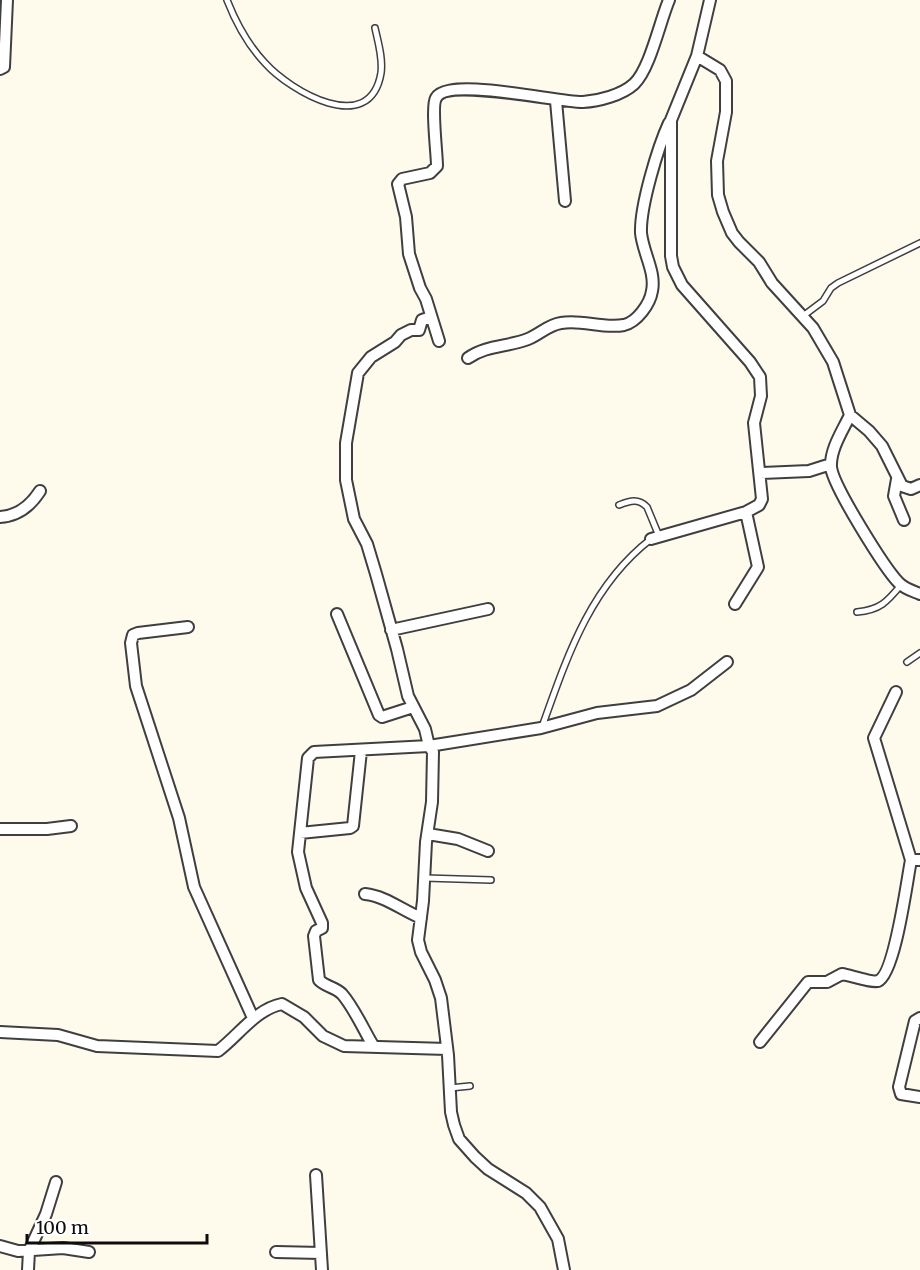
<svg xmlns="http://www.w3.org/2000/svg" width="920" height="1270" font-family="Merriweather,serif">
  <style>
    .lines { fill: none; stroke-linecap: round; stroke-linejoin: round }
    .service-casing { stroke: #3f3f3f; stroke-width: 8 }
    .minor-casing { stroke: #3f3f3f; stroke-width: 14 }
    .service { stroke: #fff; stroke-width: 5 }
    .minor { stroke: #fff; stroke-width: 10 }
  </style>
  <rect width="100%" height="100%" fill="#fefbed"/>
  <g class="lines">
    <g class="service-casing">
      <path id="service" d="M227,0C236,23 248,45 265,63C290,91 370,138 381,73C383,58 378,42 375,28
        M803,316L823,301L831,288L838,283L920,243
        M619,505C630,501 638,498 647,507L659,536
        M857,612C880,610 887,602 901,585
        M907,662L920,653
        M542,727C567,657 590,586 651,539
        M425,878L491,880
        M450,1088L470,1086"/>
    </g>
    <g class="minor-casing">
      <path id="minor" d="M697,56L720,70L726,81V112L717,161L718,195L723,212L732,233L739,242L759,262L772,283L813,328L833,362L850,415L869,431L882,446L902,486L911,489L920,485
        M0,69L4,67L7,0
        M556,101L565,201
        M431,317L422,320L419,330H411L401,335L395,342L371,357L358,373L346,443V480L354,519L367,544L376,574L397,649L408,696L425,729L429,746L433,752L432,802L426,842L423,901L418,940L421,952L435,980L441,998L448,1055L451,1112L454,1125L459,1139L475,1157L488,1169L526,1193L540,1207L558,1239L564,1270
        M439,341L426,299L420,288L409,254L406,217L398,184L402,179L430,173L437,166C437,154 431,106 436,98C447,76 560,103 583,102C599,101 622,95 634,84C650,69 660,21 669,0
        M468,358C486,345 508,347 528,339C540,334 548,325 561,323C582,319 602,329 624,325C637,322 650,304 652,291C656,272 643,253 641,233C640,206 658,147 669,123
        M850,415C843,430 830,449 831,467C833,486 885,569 899,583C905,589 913,591 920,594
        M760,473L809,471L831,464
        M897,479L894,496L904,520
        M0,517C18,516 31,505 40,491
        M651,539L746,512L759,505L762,499L754,423L761,396L760,377L750,362L682,285L673,267L671,256V120L697,56L710,0
        M735,604L758,567L746,512
        M337,614L379,715L382,717L413,707
        M188,627L138,633L133,635L131,643L136,686L179,818L194,887L253,1018
        M391,630L488,609
        M896,692L874,738L911,860H920
        M0,829H47L71,826
        M300,833L350,828L353,826L361,751
        M428,834L458,839L488,851
        M365,894C385,896 402,910 421,918
        M920,1018L915,1021L899,1087L901,1094L920,1097
        M0,1032L58,1035L97,1046L218,1051C239,1035 256,1009 282,1004L304,1017L323,1036L344,1046L447,1049
        M760,1042L808,982H827L842,974C849,975 873,983 878,981C895,974 907,880 911,860
        M374,1047C364,1031 355,1009 342,994C335,987 326,987 319,980L314,936L316,931L322,928V923L306,888L298,852L308,758L314,752L429,746L541,728L597,713L657,706L691,690L727,662
        M316,1175L322,1270
        M0,1246L18,1251L63,1248L89,1252
        M276,1252L321,1253
        M28,1270L29,1251L46,1214L56,1182"/>
    </g>
    <use href="#service" class="service"/>
    <use href="#minor" class="minor"/>
  </g>
  <path d="M27 1234v9h180v-9" fill="none" stroke="#0c0c0c" stroke-width="3"/>
  <text x="36" y="1234" font-size="18" fill="#0c0c0c" stroke="#ffffff" stroke-width="4.5" paint-order="stroke">100 m</text>
</svg>
